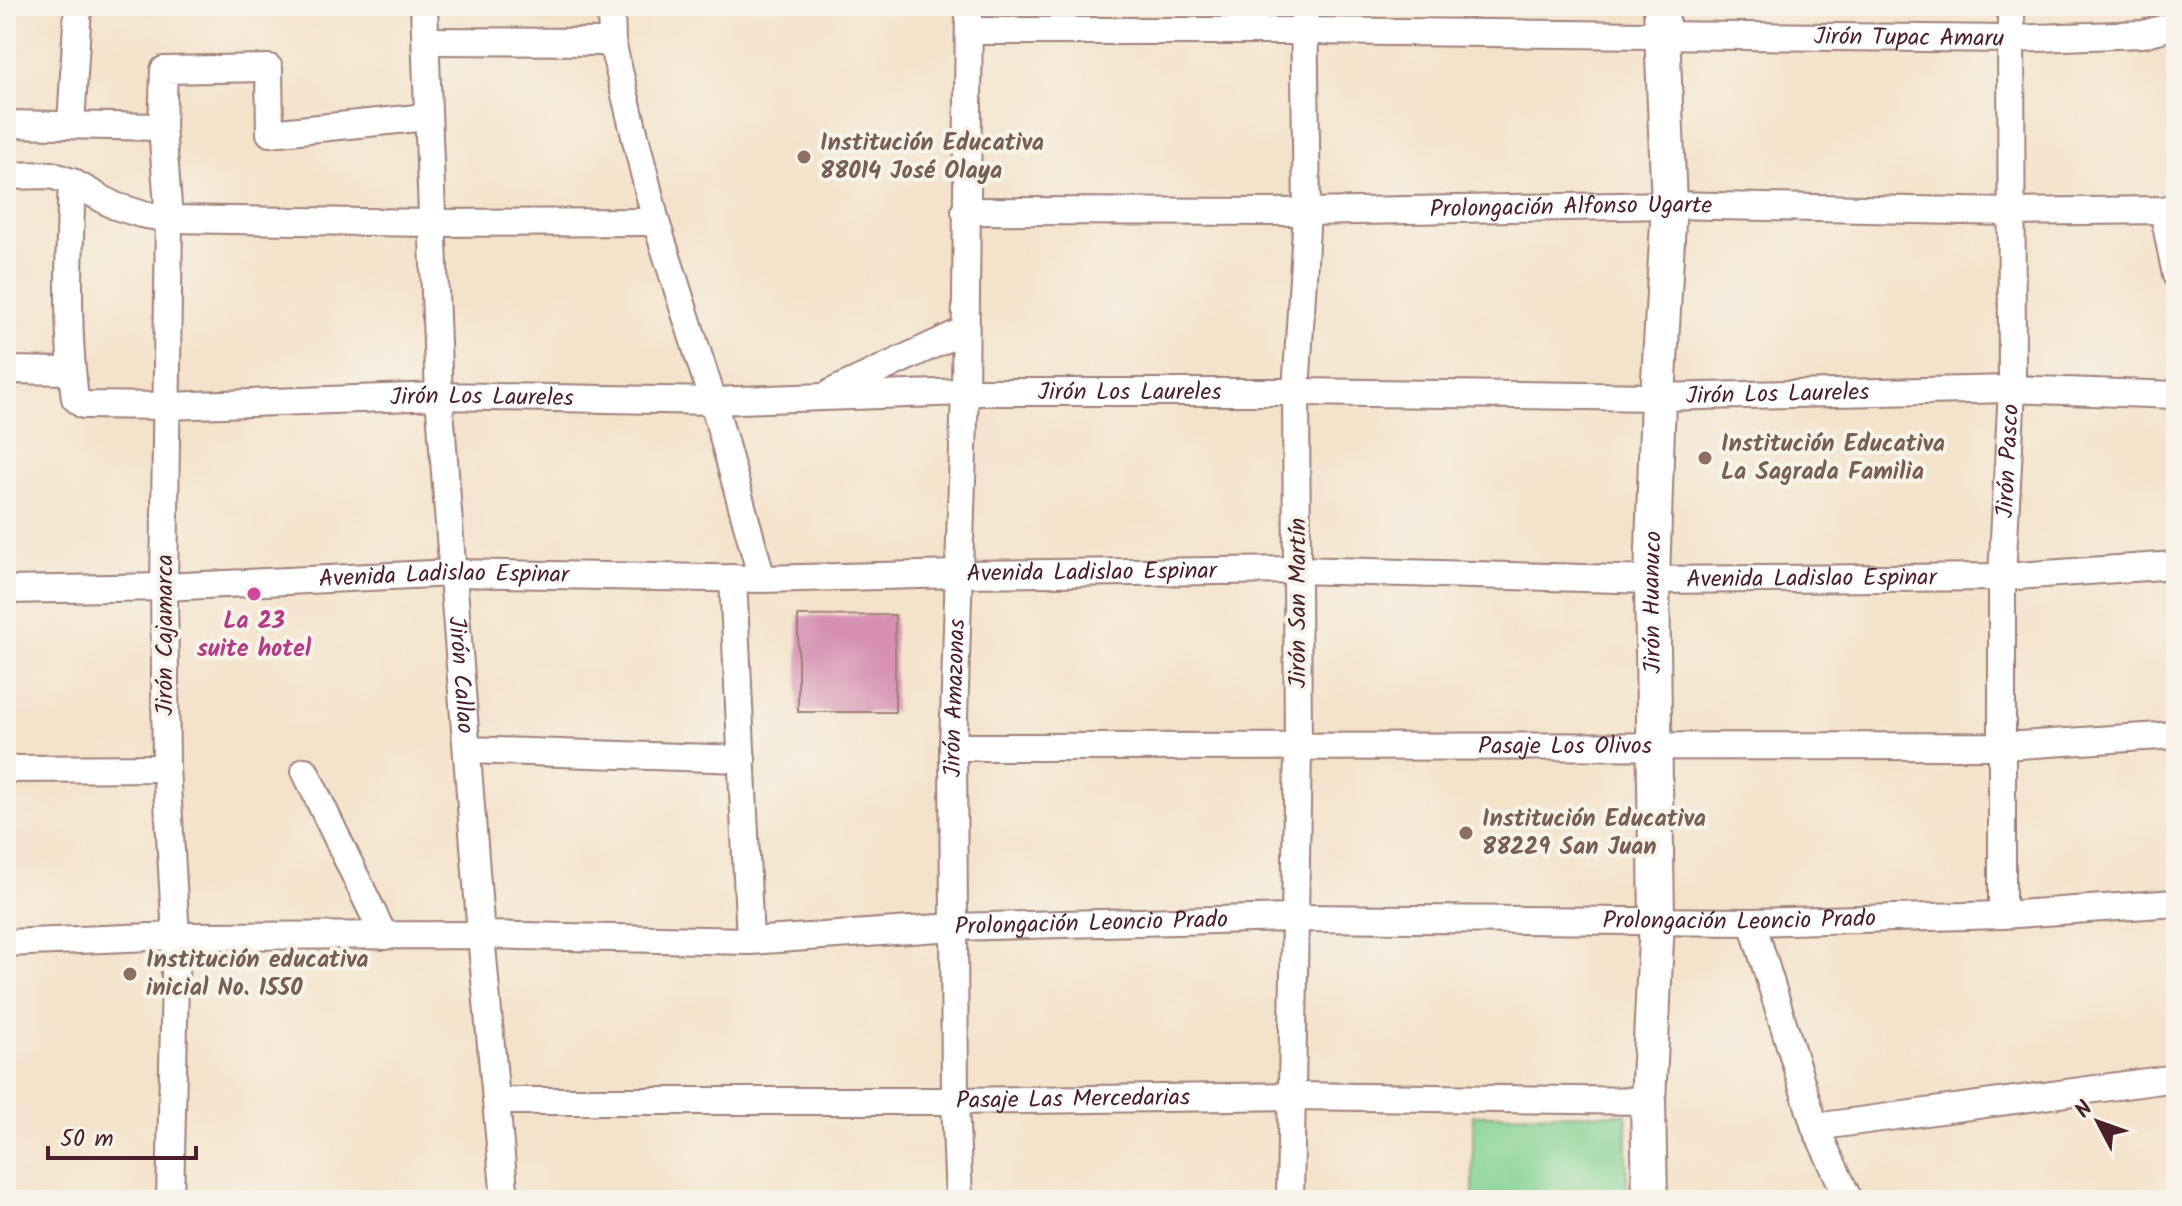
<svg xmlns="http://www.w3.org/2000/svg" width="2182" height="1206" font-family="Kalam,sans-serif">
  <style>
    .green { fill: #81d192; stroke: #66785e; stroke-width: 2 }
    .building { fill: #d58fb2 }
    .lines { fill: none; stroke-linecap: round; stroke-linejoin: round }
    .minor-casing { stroke: #9f807a; stroke-width: 30 }
    .major-casing { stroke: #9f807a; stroke-width: 38 }
    .minor { stroke: #fff; stroke-width: 26 }
    .major { stroke: #fff; stroke-width: 34 }
    .education-dot { fill: #8d6e63; stroke: #f7f3e8; stroke-width: 3 }
    .hotel-dot { fill: #d1479c; stroke: #f7f3e8; stroke-width: 3 }
    .labels { text-anchor: middle; dominant-baseline: central; stroke-width: 8; stroke-linejoin: round; paint-order: stroke }
    .street-label { font-size: 24px; fill: #4a1f2b; stroke: #f7f3e8 }
    .education-label { font-size: 24px; font-weight: bold; fill: #785e54; stroke: #f7f3e8; text-anchor: start }
    .hotel-label { font-size: 24px; font-weight: bold; fill: #b23c85; stroke: #f7f3e8 }
  </style>
  <rect width="100%" height="100%" fill="#f7f3e8"/>
  <filter id="ink" filterUnits="userSpaceOnUse"><feTurbulence type="fractalNoise" baseFrequency=".0125" numOctaves="2"/><feDisplacementMap in="SourceGraphic" scale="16" xChannelSelector="R" yChannelSelector="G"/><feConvolveMatrix kernelMatrix="1 2 1 2 8 2 1 2 1" color-interpolation-filters="sRGB"/></filter>
  <filter id="wash" filterUnits="userSpaceOnUse"><feTurbulence type="fractalNoise" baseFrequency=".006" numOctaves="4" result="noise"/><feDisplacementMap in="SourceGraphic" scale="32" xChannelSelector="R" yChannelSelector="G"/><feGaussianBlur stdDeviation="1.8" result="paint"/><feColorMatrix in="noise" values="0 0 0 0 0 0 0 0 0 0 0 0 0 0 0 0 0 1.4 0 .05"/><feComposite in="paint" operator="in"/></filter>
  <g filter="url(#wash)">
    <rect width="100%" height="100%" fill="#f4e2ca"/>
    <path class="green" d="M1627,1114V1200H1473V1115Z"/>
    <g id="blocks">
      <path class="building" d="M895,615V712H798V616Z"/>
    </g>
  </g>
  <g filter="url(#ink)">
    <use href="#blocks" fill-opacity="0" stroke="#9f807a" stroke-width="2"/>
    <g class="lines">
      <g class="minor-casing">
        <g id="minor">
          <path id="s1" d="M424,6L439,396L481,935L505,1200"/>
          <path d="M611,6L612,42L656,222L713,401L762,579"/>
          <path id="s2" d="M969,31H1305L2012,39L2143,34L2176,25"/>
          <path d="M427,41L612,42"/>
          <path d="M6,124L162,127"/>
          <path d="M71,125L78,6"/>
          <path d="M6,176L51,175L72,182L115,206L141,214L169,219L434,223L656,222"/>
          <path id="s3" d="M72,182C69,254 66,327 75,398L83,405L167,406L439,396L713,401L965,392H1296L1658,397L2012,389L2176,395"/>
          <path d="M2163,210L2176,275"/>
          <path id="s4" d="M965,211L1307,212L1669,205L2011,212L2163,210L2176,207"/>
          <path d="M6,370L71,371"/>
          <path d="M832,392L965,330"/>
          <path d="M733,578L750,941"/>
          <path id="s5" d="M6,590L164,587L453,573L762,579L958,574L1299,570L1652,580L2002,577L2176,565"/>
          <path id="s6" d="M953,747L2003,746L2176,735"/>
          <path d="M467,750L742,759"/>
          <path d="M6,769L166,768"/>
          <path d="M305,771L384,936"/>
          <path id="s7" d="M2002,915V577L2012,389L2011,6"/>
          <path d="M1752,922L1815,1127L1849,1200"/>
          <path id="s8" d="M6,943L176,936L481,935L750,941L954,927L1293,918L1752,922L2002,915L2176,903"/>
          <path id="s9" d="M497,1101H955L1292,1096L1648,1101"/>
          <path d="M1815,1127L2176,1078"/>
          <path d="M170,1200L176,936L166,768L164,587L169,219L162,127L164,70L269,68L270,133L427,117"/>
          <path id="s10" d="M959,1200L955,1101L953,747L965,392L969,6"/>
          <path d="M1290,1200L1298,748L1296,392L1307,212L1304,6"/>
        </g>
      </g>
      <g class="major-casing">
        <g id="major">
          <path id="s11" d="M1650,1200L1648,1101L1657,920L1652,580L1658,397L1669,205L1661,6"/>
        </g>
      </g>
      <use href="#minor" class="minor"/>
      <use href="#major" class="major"/>
    </g>
  </g>
  <g class="education-dot">
    <circle cx="804" cy="157" r="8"/>
    <circle cx="1705" cy="458" r="8"/>
    <circle cx="1466" cy="833" r="8"/>
    <circle cx="130" cy="974" r="8"/>
  </g>
  <circle class="hotel-dot" cx="254" cy="594" r="8"/>
  <g class="labels">
    <g class="street-label">
      <text stroke="none"><textPath href="#s2" startOffset="940">Jirón Tupac Amaru</textPath></text>
      <text stroke="none"><textPath href="#s4" startOffset="606">Prolongación Alfonso Ugarte</textPath></text>
      <text stroke="none"><textPath href="#s3" startOffset="1274">Jirón Los Laureles</textPath></text>
      <text stroke="none"><textPath href="#s3" startOffset="1922">Jirón Los Laureles</textPath></text>
      <text stroke="none"><textPath href="#s3" startOffset="626">Jirón Los Laureles</textPath></text>
      <text stroke="none"><textPath href="#s7" startOffset="454">Jirón Pasco</textPath></text>
      <text stroke="none"><textPath href="#s5" startOffset="1086">Avenida Ladislao Espinar</textPath></text>
      <text stroke="none"><textPath href="#s5" startOffset="438">Avenida Ladislao Espinar</textPath></text>
      <text stroke="none"><textPath href="#s5" startOffset="1806">Avenida Ladislao Espinar</textPath></text>
      <text transform="translate(1298 603) rotate(-90)">Jirón San Martín</text>
      <text stroke="none"><textPath href="#s11" startOffset="598">Jirón Huanuco</textPath></text>
      <text transform="translate(165 635) rotate(-90)">Jirón Cajamarca</text>
      <text stroke="none"><textPath href="#s1" startOffset="670">Jirón Callao</textPath></text>
      <text stroke="none"><textPath href="#s10" startOffset="502">Jirón Amazonas</textPath></text>
      <text stroke="none"><textPath href="#s6" startOffset="612">Pasaje Los Olivos</textPath></text>
      <text stroke="none"><textPath href="#s8" startOffset="1734">Prolongación Leoncio Prado</textPath></text>
      <text stroke="none"><textPath href="#s8" startOffset="1086">Prolongación Leoncio Prado</textPath></text>
      <text stroke="none"><textPath href="#s9" startOffset="576">Pasaje Las Mercedarias</textPath></text>
    </g>
    <g class="education-label">
      <text x="820" y="143">Institución Educativa<tspan x="820" dy="28">88014 José Olaya</tspan></text>
      <text x="1721" y="444">Institución Educativa<tspan x="1721" dy="28">La Sagrada Familia</tspan></text>
      <text x="1482" y="819">Institución Educativa<tspan x="1482" dy="28">88229 San Juan</tspan></text>
      <text x="146" y="960">Institución educativa<tspan x="146" dy="28">inicial No. 1550</tspan></text>
    </g>
    <g class="hotel-label">
      <text x="254" y="621">La 23<tspan x="254" dy="28">suite hotel</tspan></text>
    </g>
  </g>
  <rect width="2182" height="1206" fill="none" stroke="#f7f3e8" stroke-width="32"/>
  <g transform="translate(2098 1122) rotate(311)" stroke="#f7f3e8" stroke-width="6" paint-order="stroke">
  <path d="M0-6L14 30L0 20L-14 30Z" fill="#4a1f2b"/>
  <text y="-12" font-size="22" font-weight="bold" text-anchor="middle" fill="#4a1f2b">N</text>
  </g>
  <path d="M48 1146v12h148v-12" fill="none" stroke="#4a1f2b" stroke-width="4"/>
  <text x="60" y="1146" font-size="24" fill="#4a1f2b" stroke="#f7f3e8" stroke-width="6" paint-order="stroke">50 m</text>
</svg>
